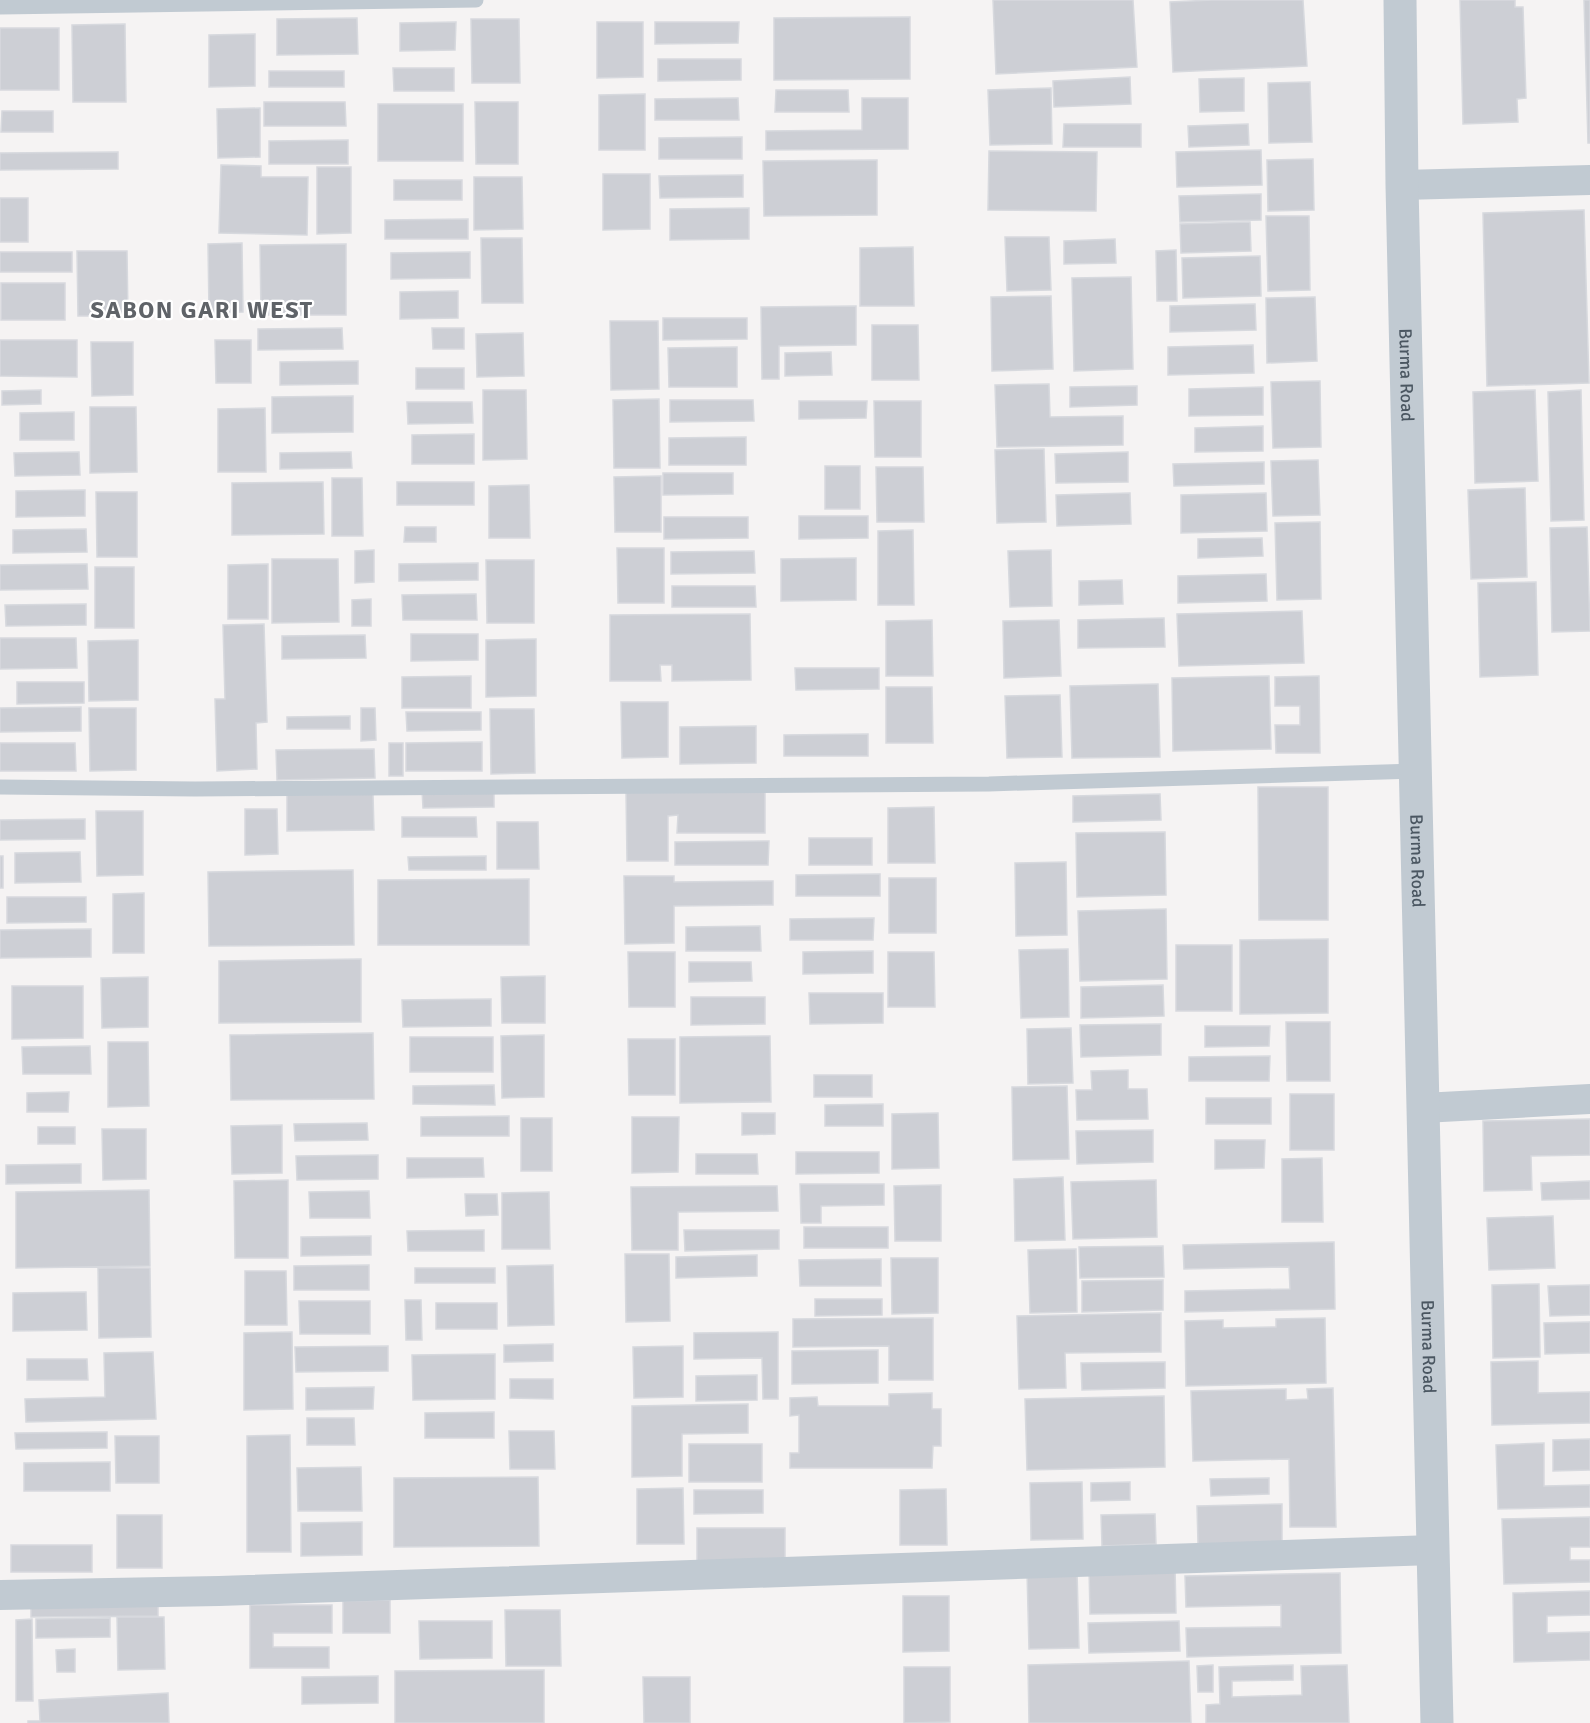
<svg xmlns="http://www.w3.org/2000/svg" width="1590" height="1723" font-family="Signika,sans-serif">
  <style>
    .building { fill: #cdcfd5; stroke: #d7d9de; stroke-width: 1.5 }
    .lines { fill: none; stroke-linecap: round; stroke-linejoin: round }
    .service { stroke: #c1cad2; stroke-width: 15 }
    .minor { stroke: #c1cad2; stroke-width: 30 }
    .tertiary { stroke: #c1cad2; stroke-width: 33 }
    .labels { text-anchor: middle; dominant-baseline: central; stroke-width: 4.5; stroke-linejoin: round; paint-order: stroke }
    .street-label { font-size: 18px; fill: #4a5661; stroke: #fff }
    .district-label { font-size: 24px; font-weight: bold; letter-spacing: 1.5px; fill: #5f6368; stroke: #fff }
  </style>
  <rect width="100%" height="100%" fill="#f5f3f3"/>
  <path class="building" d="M993,0H1133L1137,67L996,74Z
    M1212,0H1303L1307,66L1173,72L1170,2Z
    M1460,0H1515V7H1523L1526,98L1517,99L1518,122L1463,124Z
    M1584,0H1590V143H1588Z
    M910,17V79L774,80V18Z
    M357,18L358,54L277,55V19Z
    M471,19H519L520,83H472Z
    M456,22L455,50L400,51V23Z
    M597,22H643V77L597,78Z
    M655,22H739L738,43L655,44Z
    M125,24L126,102H73L72,25Z
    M0,28H59V90H0Z
    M255,34V86L209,87V35Z
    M658,59H741V80L658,81Z
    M393,68H454V91H394Z
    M269,71H344V87H269Z
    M1130,77L1131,104L1054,107L1053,81Z
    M1244,78V111L1200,112L1199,79Z
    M1310,82L1312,142L1269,143L1268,83Z
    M1051,88L1052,144L990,145L988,90Z
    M776,90H848L849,112H775Z
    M645,94V150H599V95Z
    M738,98L739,120H655V99Z
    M862,98H908V149L766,150V131L862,130Z
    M264,102H345L346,126H264Z
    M475,102H518V164H476Z
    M378,104H463V161H378Z
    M260,108V157L218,158L217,109Z
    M2,111H53V132H1Z
    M1064,124H1141V147H1063Z
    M1248,124L1249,145L1189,147L1188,126Z
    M742,137V159H659V138Z
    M348,140V164H269V141Z
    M1261,150L1262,185L1177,187L1176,152Z
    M989,151L1097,152L1096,211L988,210Z
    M118,152V169L0,170V153Z
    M1313,159L1314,210L1268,211L1267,160Z
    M877,160V215L764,216L763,161Z
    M221,165L261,166V177H308L307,235L219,233Z
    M317,167H351V233L317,234Z
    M603,174H650V229L603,230Z
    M743,175V197L660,198L659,176Z
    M474,177H522L523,229L474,230Z
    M394,180H462V200H394Z
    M1261,194V220L1180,222L1179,196Z
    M0,198H28V242H0Z
    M749,208V239L670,240V209Z
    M1584,210L1589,383L1487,386L1483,213Z
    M1266,216H1309L1310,290L1268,291Z
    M468,219V239H385V220Z
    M1250,222L1251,251L1181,253L1180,224Z
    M1005,237H1049L1051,290L1007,291Z
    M481,238H522L523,303H482Z
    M1115,239L1116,263L1064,264V241Z
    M242,243L243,312L209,313L208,244Z
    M346,244V315H261L260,245Z
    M913,247L914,306H860V248Z
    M1176,250L1177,301H1157L1156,251Z
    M77,251H127L128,316H78Z
    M0,252H72V272H0Z
    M470,252V278L391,279V253Z
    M1260,256L1261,296L1183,298L1182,258Z
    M1131,277L1133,369L1074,371L1072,278Z
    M1,283H65V320H1Z
    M458,291V318L400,319V292Z
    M1051,296L1053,369L992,371L991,297Z
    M1315,297L1317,361L1267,363L1266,298Z
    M1255,304L1256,330L1170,332V306Z
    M856,306V345L779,346V379H762L761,307Z
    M663,318H747V339L663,340Z
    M610,321H658L659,389L611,390Z
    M872,325H918L919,380H872Z
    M342,328L343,349L258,350V329Z
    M432,328H464V349H433Z
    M523,333L524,376L477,377L476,334Z
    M0,340H77V377L0,376Z
    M215,340H251V383H216Z
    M91,342H133V395L92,396Z
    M1253,345L1254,373L1168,375V347Z
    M737,347V387H669L668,348Z
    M831,352L832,375L785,376V353Z
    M358,361V384L280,385V362Z
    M416,368H464V389H416Z
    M1320,381L1321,447L1273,448L1271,382Z
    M1049,384L1050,417L1123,416V445L997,447L995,385Z
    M1137,386V405L1070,407V387Z
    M1263,387V415L1189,416V389Z
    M41,390V404L2,405V391Z
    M483,390H526L527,459L483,460Z
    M1535,390L1538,481L1475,483L1473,392Z
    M1581,390L1584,520L1551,521L1548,392Z
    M353,396V432L272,433V397Z
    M659,399L660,468H614L613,400Z
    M670,400H753L754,421L670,422Z
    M799,401H867L866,418L799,419Z
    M874,401H921V457H875Z
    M407,402H472L473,423L408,424Z
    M90,407H136L137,472L90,473Z
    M265,408L266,472H218V409Z
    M74,412V440H20V413Z
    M1263,426V451L1195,452V428Z
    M474,434V464H412V435Z
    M746,437V465H669V438Z
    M1044,449L1046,522L997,523L995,450Z
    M79,452L80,475L15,476L14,453Z
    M351,452L352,468L280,469V453Z
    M1128,452V482L1056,483L1055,454Z
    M1318,460L1320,515L1273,516L1271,461Z
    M1264,462V484L1174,486L1173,464Z
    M825,466H860V509H825Z
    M876,467H923L924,522H877Z
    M663,473H733V494L663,495Z
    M661,476V532H615L614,477Z
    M332,478H362L363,536H332Z
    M323,482L324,534L232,535V483Z
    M397,482H474V505H397Z
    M529,485L530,538H489V486Z
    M1525,488L1527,577L1471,579L1468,490Z
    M85,490V516L16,517V491Z
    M96,492H137V557H97Z
    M1130,493L1131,524L1057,526L1056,495Z
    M1266,493L1267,531L1181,533V495Z
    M799,516H868V538L799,539Z
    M664,517H748V538L664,539Z
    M1320,522L1321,599L1277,600L1275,523Z
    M405,527H436V542H404Z
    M1587,527L1590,631L1552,632L1550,528Z
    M86,529L87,552L13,553V530Z
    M913,530L914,605H878V531Z
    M1262,538L1263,556L1198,558V539Z
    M617,548H664V603H618Z
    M374,550V582L355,583V551Z
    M1051,550L1052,606L1010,607L1008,551Z
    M754,551L755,573L671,574V552Z
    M856,558V600L781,601V559Z
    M272,559H338L339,622L272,623Z
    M486,560H534V623H487Z
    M478,563V580L399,581V564Z
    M87,564L88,589L0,590V565Z
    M268,564V619H228V565Z
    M95,567H134V628H95Z
    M1266,574L1267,601L1178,603V576Z
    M1122,580L1123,604L1079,605V581Z
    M1536,582L1538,675L1480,677L1478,583Z
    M672,586H755L756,607H672Z
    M476,594L477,620H403L402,595Z
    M371,599V626H352V600Z
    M86,604V625L6,626L5,605Z
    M1302,611L1304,663L1179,666L1177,614Z
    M750,614L751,680L672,681V665H660L661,681H610V615Z
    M1164,618L1165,647L1078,648V620Z
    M932,620L933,676H886V621Z
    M1059,620L1061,676L1004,678L1003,621Z
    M264,624L267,722L256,723L257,769L217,771L215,699H225L223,625Z
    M411,634H478V660L411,661Z
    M365,635L366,658L282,659V636Z
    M0,638H76L77,668L0,669Z
    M536,639V696L486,697V640Z
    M138,640V700L89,701L88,641Z
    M795,668H879V689L796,690Z
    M471,676V708H402V677Z
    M1269,676L1271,749L1173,751L1172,678Z
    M1319,676L1320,753H1276L1275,725H1300V706H1275V677Z
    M17,682H84V703L17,704Z
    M1158,684L1160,757L1072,758L1070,686Z
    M886,687H932L933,743H886Z
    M1060,695L1062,757L1007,758L1005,696Z
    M621,702H668V757L622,758Z
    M81,707V731L0,732V708Z
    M89,708H136V770L90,771Z
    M361,708H375L376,740L361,741Z
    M490,709H534L535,773L491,774Z
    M406,712H481V730L407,731Z
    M350,716V729H287V717Z
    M756,726V763L680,764V727Z
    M868,734V756H784V735Z
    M482,742V771H406V743Z
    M0,743H75L76,771H0Z
    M389,743H403V776H389Z
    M374,749L375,778L277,780L276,750Z
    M1258,787H1328V920H1259Z
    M494,789V807L423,808L422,790Z
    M765,790V833H677L678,815L668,816V861H627L626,791Z
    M373,794L374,830L287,831V795Z
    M1160,794L1161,820L1073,822V796Z
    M934,807L935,863H888V808Z
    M245,809H277L278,854L245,855Z
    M96,811H143V875L97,876Z
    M402,817H476L477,837H402Z
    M85,819V839L0,840V820Z
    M497,822H538L539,869H497Z
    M1165,832L1166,895L1077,897L1076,833Z
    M809,838H872V865H809Z
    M769,841L768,865H675V842Z
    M80,852L81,882L15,883V853Z
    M0,856H3V888H0Z
    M486,856V870H409L408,857Z
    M1066,862L1067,935L1016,936L1015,863Z
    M353,870L354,945L209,946L208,872Z
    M880,874V896H796V875Z
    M624,876H674V882L773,881V905L674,906V943L625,944Z
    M889,878H936V933H889Z
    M529,879V945H378V880Z
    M144,893V953H113V894Z
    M7,897H86V922L7,923Z
    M1166,909L1167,979L1080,981L1078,911Z
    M874,918L873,940H790V919Z
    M760,926L761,951H686V927Z
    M91,929V957L0,958V930Z
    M1328,939V1013L1240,1014V940Z
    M1176,945H1232V1011H1176Z
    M1068,949L1069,1017L1021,1018L1019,950Z
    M873,951V973L803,974V952Z
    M628,952H675V1007H629Z
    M888,952H934L935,1007H888Z
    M361,959V1022L219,1023V961Z
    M689,962H751L752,981L689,982Z
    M545,976V1023H502L501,977Z
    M148,977V1027L102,1028L101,978Z
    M1163,985L1164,1016L1081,1018V987Z
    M12,986H83V1038L12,1039Z
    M809,993H883V1023L810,1024Z
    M691,997H765V1024L691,1025Z
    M491,999V1026L403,1027L402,1000Z
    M1286,1022H1330V1081H1287Z
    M1161,1024V1055L1081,1057L1080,1025Z
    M1205,1026H1270L1269,1046L1205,1047Z
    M1071,1028L1073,1083L1028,1084L1027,1029Z
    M373,1033L374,1099L231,1100L230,1035Z
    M544,1035V1097L502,1098L501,1036Z
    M770,1036L771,1102L680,1103V1037Z
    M410,1037H493V1072H410Z
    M628,1039H675V1095H629Z
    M108,1042H148L149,1106L108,1107Z
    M90,1046L91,1074H23L22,1047Z
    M1270,1056L1269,1081H1189V1057Z
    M1128,1070V1089H1147L1148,1119L1077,1120L1076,1090H1092L1091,1071Z
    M814,1075H872V1097H814Z
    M494,1085L495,1105L413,1104V1086Z
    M1067,1086L1069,1159L1013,1160L1012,1087Z
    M69,1092L68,1112H27V1093Z
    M1290,1094H1334V1150H1290Z
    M1206,1098H1271V1124H1206Z
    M883,1104V1126H825V1105Z
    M742,1113H775V1134L742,1135Z
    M938,1113L939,1168L892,1169V1114Z
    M509,1116V1136H421V1117Z
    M632,1117H679L678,1172L632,1173Z
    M521,1118H552V1171H521Z
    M1590,1119V1155L1531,1156L1532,1190L1484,1191L1483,1121Z
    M367,1123L368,1140L295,1141L294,1124Z
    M282,1125V1173L232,1174L231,1126Z
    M38,1127H75V1144H38Z
    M102,1129H146V1179L103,1180Z
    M1153,1130V1162L1077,1164L1076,1131Z
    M1215,1140H1265L1264,1168L1215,1169Z
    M796,1152H879V1173L796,1174Z
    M696,1154H757L758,1174H696Z
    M378,1155V1179L297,1180L296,1156Z
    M407,1158H483L484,1177L407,1178Z
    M1322,1158L1323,1222H1282V1159Z
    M81,1164V1183L6,1184V1165Z
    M1063,1177L1065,1240L1015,1241L1014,1179Z
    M288,1180V1258H235L234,1181Z
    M1156,1180L1157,1237L1073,1239L1071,1182Z
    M1590,1181V1199L1542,1200L1541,1183Z
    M800,1184H884V1205L821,1206V1223H801Z
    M941,1185V1241H895L894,1186Z
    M777,1186L778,1211L678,1212V1250H632L631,1187Z
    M149,1190L150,1266L16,1268V1192Z
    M369,1191L370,1218H310L309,1192Z
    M549,1192L550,1249H502V1193Z
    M465,1194H497L498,1215L466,1216Z
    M1553,1216L1555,1268L1489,1270L1487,1218Z
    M804,1227H888V1248H804Z
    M484,1230V1251H408L407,1231Z
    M684,1230H779V1249L685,1251Z
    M371,1236V1255L301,1256V1237Z
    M1334,1242L1335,1309L1185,1312V1291L1290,1289L1289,1267L1184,1269L1183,1245Z
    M1163,1246L1164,1277L1080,1278L1079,1247Z
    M1076,1249L1077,1312L1030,1313L1028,1250Z
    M625,1254H669L670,1321L626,1322Z
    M757,1255V1276L676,1278V1257Z
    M891,1258H938V1313L892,1314Z
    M881,1259V1286H800L799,1260Z
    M369,1265V1290H294V1266Z
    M553,1265L554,1325L508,1326L507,1266Z
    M98,1268H150L151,1337L99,1338Z
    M415,1268H495V1283H415Z
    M245,1271H286L287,1325H245Z
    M1163,1280V1310L1082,1312V1281Z
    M1539,1284L1540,1357L1493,1358L1492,1285Z
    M1590,1285V1315L1550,1316L1548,1286Z
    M86,1292L87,1330L13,1331V1293Z
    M815,1299H882V1315L815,1316Z
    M405,1300H421L422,1340H406Z
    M299,1301H370V1334H300Z
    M436,1303H497V1329H436Z
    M1161,1313V1352L1065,1353L1066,1388L1019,1389L1017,1316Z
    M933,1318V1380H889V1346L793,1347V1319Z
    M1325,1318L1326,1383L1186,1386L1185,1321L1223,1320V1328L1276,1327V1319Z
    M1590,1322V1353L1545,1354L1544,1323Z
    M292,1332L293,1409L244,1410V1333Z
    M778,1332V1399H763L762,1358L694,1359V1333Z
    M553,1344V1361L504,1362V1345Z
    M388,1346V1371L296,1372L295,1347Z
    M683,1346V1397L634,1398L633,1347Z
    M878,1350V1383L792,1384V1351Z
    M153,1352L156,1419L26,1422L25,1399L105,1397L104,1353Z
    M495,1354V1399L413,1400L412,1355Z
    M27,1359H87L88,1380H27Z
    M1538,1361V1393L1590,1392V1423L1492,1425L1491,1362Z
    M1165,1362V1388L1082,1390L1081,1363Z
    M757,1375V1400L696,1401V1376Z
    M510,1379H553V1399L510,1398Z
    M374,1387L373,1409L306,1410V1388Z
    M1333,1388L1336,1527H1290L1289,1459L1193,1461L1191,1391L1286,1389V1400L1308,1399L1307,1389Z
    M932,1393V1409H941V1446H933L932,1468H790V1453H799V1415L790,1416V1398L817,1397L818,1406H889V1394Z
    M1164,1396L1165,1467L1027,1470L1025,1399Z
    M748,1404V1433L682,1434V1476L632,1477V1406Z
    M494,1412V1438H425V1413Z
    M307,1418H354L355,1445H307Z
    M509,1431H554L555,1469H510Z
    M107,1432V1448L16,1449L15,1433Z
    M290,1435L291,1552H247V1436Z
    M115,1436H159V1483H116Z
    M1590,1439V1470L1553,1471V1440Z
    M1544,1443V1486L1590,1485V1507L1498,1509L1496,1445Z
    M689,1444H762V1482H689Z
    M110,1462V1491H24V1463Z
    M361,1467L362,1511H298L297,1468Z
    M538,1477L539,1546L394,1547V1478Z
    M1269,1478V1494L1211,1496L1210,1479Z
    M1082,1482L1083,1539L1031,1540L1030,1483Z
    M1130,1482V1500L1091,1501V1483Z
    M683,1488L684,1544H637V1489Z
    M946,1489L947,1545H900V1490Z
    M694,1490H763V1513L694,1514Z
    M1282,1504V1542L1198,1544L1197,1506Z
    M1155,1514L1156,1544L1102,1546L1101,1515Z
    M117,1515H162V1568H117Z
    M1590,1517V1547H1570V1560H1590V1582L1504,1584L1502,1519Z
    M362,1522V1555L301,1556V1523Z
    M697,1528H785V1561H697Z
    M11,1545H92V1572H11Z
    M1175,1566L1176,1613L1090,1614L1089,1568Z
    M1077,1570L1079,1648L1029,1649L1027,1572Z
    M1340,1573L1341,1653L1187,1657L1186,1628L1281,1627V1605L1186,1607L1185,1576Z
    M1590,1591V1615L1547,1616V1633L1590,1632V1660L1514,1662L1513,1593Z
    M158,1595V1616L31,1617V1596Z
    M903,1596H949V1651L903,1652Z
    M390,1600V1633H343V1601Z
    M250,1605H332V1633H273V1647H329V1668H250Z
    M505,1610H560L561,1666H506Z
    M117,1617H164L165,1669L118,1670Z
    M110,1618V1637L36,1638V1619Z
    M32,1619L33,1701H16V1620Z
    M419,1621H492V1658L420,1659Z
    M1179,1621L1180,1651L1089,1653L1088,1623Z
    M75,1649V1672H57L56,1650Z
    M1189,1661L1191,1723H1029L1028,1665Z
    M1213,1665V1692H1198L1197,1666Z
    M1293,1665V1680L1232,1681V1697L1302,1695L1301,1666L1347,1665L1349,1723H1206V1705L1220,1704L1219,1667Z
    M904,1667H950V1722L904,1723Z
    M544,1670V1723H395V1671Z
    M378,1676V1703L302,1704V1677Z
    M643,1677H690V1723H644Z
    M168,1693L169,1723H28V1721H40L39,1700Z"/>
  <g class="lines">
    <path class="service" d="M0,7L476,0
      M0,787L195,789L989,784L1416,771"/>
    <path class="minor" d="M1402,185L1590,180
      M1423,1108L1590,1099
      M0,1595L219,1591L1433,1550"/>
    <path class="tertiary" id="s1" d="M1400,0L1402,185L1437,1723"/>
  </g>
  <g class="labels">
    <g class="street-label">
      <text stroke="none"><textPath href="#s1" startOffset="375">Burma Road</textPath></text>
      <text stroke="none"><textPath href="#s1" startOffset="861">Burma Road</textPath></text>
      <text stroke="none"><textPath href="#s1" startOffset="1347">Burma Road</textPath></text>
    </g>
    <g class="district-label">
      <text x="202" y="310">SABON GARI WEST</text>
    </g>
  </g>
</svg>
